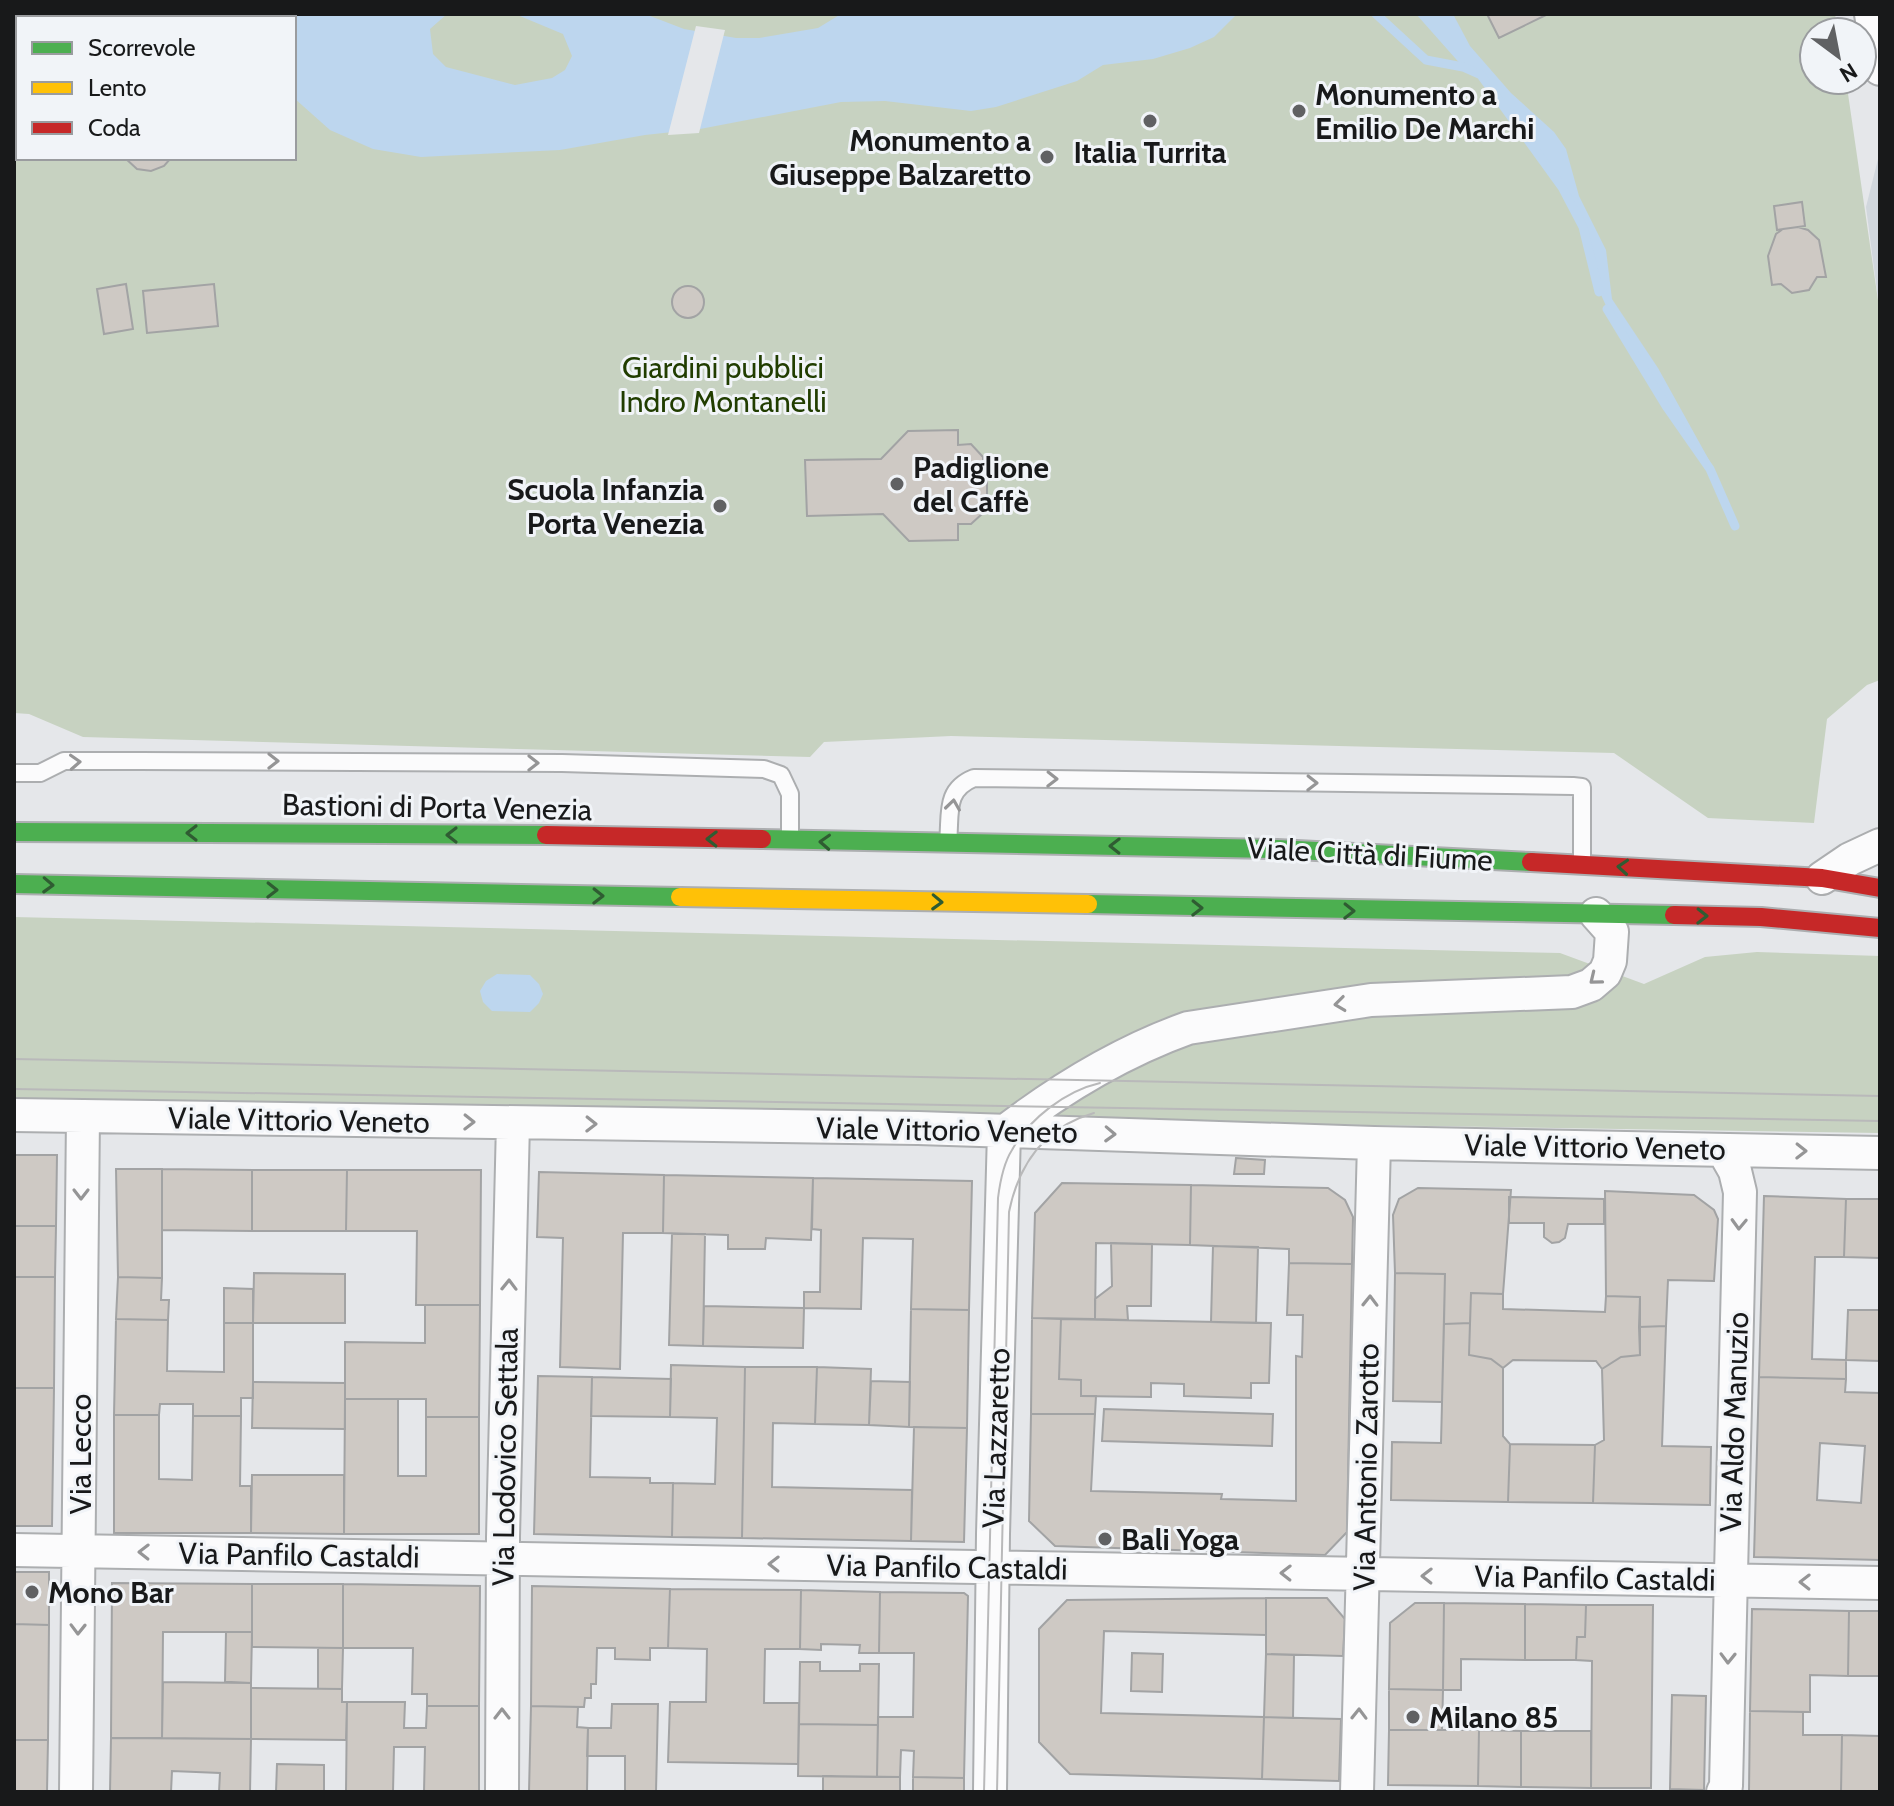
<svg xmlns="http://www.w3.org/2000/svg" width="1894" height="1806" font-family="Cabin,sans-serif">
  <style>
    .built { fill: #d1d7dd }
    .green { fill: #c7d2c1; fill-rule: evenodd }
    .water { fill: #bdd6ee }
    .pier { fill: #e5e7ea }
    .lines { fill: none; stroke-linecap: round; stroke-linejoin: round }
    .stream { stroke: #bdd6ee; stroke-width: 9 }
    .building { fill: #cec9c4; stroke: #a2a3a4; stroke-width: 2; fill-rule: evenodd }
    .lane-casing { stroke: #acaeb0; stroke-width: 20 }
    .street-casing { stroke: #acaeb0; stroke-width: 36 }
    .fast-casing { stroke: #acaeb0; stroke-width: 22 }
    .slow-casing { stroke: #acaeb0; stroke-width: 22 }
    .jam-casing { stroke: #acaeb0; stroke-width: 22 }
    .lane { stroke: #fbfbfc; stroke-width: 16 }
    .street { stroke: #fbfbfc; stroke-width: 32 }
    .fast { stroke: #4caf50; stroke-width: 18 }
    .slow { stroke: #ffc107; stroke-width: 18 }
    .jam { stroke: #c62828; stroke-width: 18 }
    .tram { stroke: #b9b9ba; stroke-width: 2 }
    .oneway { stroke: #959596 }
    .oneway2 { stroke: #2f5c32 }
    .poi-dot { fill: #606163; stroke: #f1f4f8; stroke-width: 3 }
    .labels { text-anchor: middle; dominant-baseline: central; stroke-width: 6; stroke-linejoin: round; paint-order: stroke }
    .poi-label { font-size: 30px; font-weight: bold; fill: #18191a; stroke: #f1f4f8; text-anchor: start }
    .park-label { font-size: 30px; fill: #213d00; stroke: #f1f4f8 }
    .street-label { font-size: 30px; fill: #18191a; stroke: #f1f4f8 }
  </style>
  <rect width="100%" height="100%" fill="#e5e7ea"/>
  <path class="built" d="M1880,151V314L1866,207Z"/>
  <path class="green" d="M14,14H1835L1838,32H1814V80H1846L1880,314V680L1867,685L1827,719L1814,823L1708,818L1614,753L951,736L824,742L810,757L83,737L29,714L14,713ZM18,18H294V158H18Z
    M14,917L1560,953L1644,984L1705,957L1757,952L1880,956V1133L14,1104Z"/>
  <path class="water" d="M271,14H447L430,29L433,54L446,67L515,85L552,78L565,70L572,56L563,34L515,14H645L684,29L736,38H759L818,28L841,14H1237L1214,37L1190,48L1153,59L1103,65L1077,81L996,107L971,111L885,101L841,102L700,129L645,135L560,150L421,157L373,149L330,130L294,98V18H271Z
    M1416,14H1453L1470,46L1511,93L1554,132L1566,149L1579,196L1606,250L1612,299L1658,368L1714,469L1736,522L1735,526L1710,469L1666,406L1612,319L1597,286L1583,227L1562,187L1481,75L1463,67Z
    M497,974L530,975L539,984L543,994L539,1003L530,1012L492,1011L483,1002L480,991L486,981Z"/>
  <path class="pier" d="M696,26L725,30L700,129L699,133L668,135Z"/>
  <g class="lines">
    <path class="stream" d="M1376,14L1426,60L1463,67L1481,75L1562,187L1583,227L1599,292
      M1607,309L1666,406L1710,469L1735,526"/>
  </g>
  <path class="building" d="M82,14H144H138V18H82Z
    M1487,14H1548L1499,38Z
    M125,158H171L164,166L151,171L137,169Z
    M1802,202L1805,226L1777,230L1774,206Z
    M1798,227L1808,230L1819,240L1826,277H1817L1809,290L1792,293L1781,284L1772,285L1768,256L1776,234L1783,229Z
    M126,284L133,329L104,334L97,289Z
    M214,284L218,326L147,333L143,291Z
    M672 302a16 16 0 1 1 32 0a16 16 0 1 1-32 0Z
    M958,430V445L971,444L983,457V468H987V500L983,501V513L971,524H958V540L909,541L883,514L807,516L805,460L881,459L908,431Z
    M14,1155H57L56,1226H14Z
    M1236,1158L1265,1160L1264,1174H1234Z
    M116,1169H162V1278L118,1277Z
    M162,1169L252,1170V1231L162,1230Z
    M252,1170H347L346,1231H252Z
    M347,1170H481L480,1305H416L417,1231H346Z
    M539,1172L664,1175L663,1233H623L620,1369L560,1367L563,1238L537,1237Z
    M664,1175L813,1178L811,1240L766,1238L765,1249H728V1235L663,1233Z
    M813,1178L972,1181L969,1310L911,1309L913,1239L863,1238L861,1309L804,1308V1292H820L821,1230L812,1229Z
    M1062,1183L1191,1185L1190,1245L1096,1243L1095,1319L1032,1318L1035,1213Z
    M1191,1185L1328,1188L1345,1200L1353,1217L1352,1264L1289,1263V1249L1190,1245Z
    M1418,1188L1511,1190L1503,1294L1471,1293L1470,1323L1444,1324L1445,1274L1395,1273L1393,1215L1399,1199Z
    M1605,1191L1694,1195L1714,1210L1718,1219L1714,1281L1668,1280L1666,1326L1639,1327L1640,1297L1606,1296Z
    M1764,1196L1846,1199L1844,1257H1815L1812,1359L1846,1360V1379L1759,1377Z
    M1509,1197L1604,1199V1224H1568L1565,1238L1559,1242L1552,1243L1544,1237V1223H1509Z
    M1846,1199H1880V1258L1844,1257Z
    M14,1226H56L55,1277H14Z
    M672,1234H705L703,1346L669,1345Z
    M1111,1243L1152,1244L1151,1306H1127L1128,1320L1095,1319V1299L1112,1286Z
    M1213,1246L1258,1247L1256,1323L1211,1322Z
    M1289,1263L1352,1264L1347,1532L1325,1555L1055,1546L1029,1521L1031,1414H1095L1091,1491L1222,1494L1221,1499L1296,1501V1356L1302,1357L1303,1315H1287Z
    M254,1273L345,1274V1323H253Z
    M1395,1273L1445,1274L1442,1402L1393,1401Z
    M14,1277H55L54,1388H14Z
    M118,1277L162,1278L161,1300H169L168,1320L116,1319Z
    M224,1288L253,1289V1323H224Z
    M1471,1293L1503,1294V1309L1605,1312L1606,1296L1640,1297V1355L1621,1357L1602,1369L1596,1361L1513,1360L1503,1368L1491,1359L1469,1355Z
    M425,1305H480L479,1417H426V1399H345V1342L425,1343Z
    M704,1306L804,1308L803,1348L703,1346Z
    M911,1309L969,1310L967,1428L909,1427Z
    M1848,1310H1880V1361L1846,1360Z
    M1032,1318L1061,1319L1059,1379L1081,1380V1396H1096L1095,1414H1031Z
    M116,1319L168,1320L167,1371L224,1372V1323H253V1398H241V1416H193V1404H160L159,1415H114Z
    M1061,1319L1271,1323L1269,1383H1251V1398L1184,1396V1384L1151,1383V1397L1081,1396V1380L1059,1379Z
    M1470,1323L1469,1355L1491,1359L1503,1368V1436L1510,1444L1508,1502L1391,1500L1392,1442L1441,1443L1444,1324Z
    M1666,1326L1662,1446L1711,1447L1710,1505L1593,1503L1595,1445L1604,1440L1602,1369L1621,1357L1640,1355L1639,1327Z
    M671,1365L745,1367L742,1538L672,1537L673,1483L715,1484L717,1418L670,1417Z
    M745,1367H817L815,1424L773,1423L772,1487L912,1490L911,1541L742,1538Z
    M817,1367L871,1369L869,1425L815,1424Z
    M538,1376L592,1377L590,1477L650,1478V1483H673L672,1537L534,1534Z
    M592,1377L671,1379L670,1417L591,1416Z
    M1759,1377L1846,1379L1845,1392L1880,1393V1560L1754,1557ZM1820,1443L1865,1446L1861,1503L1817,1500Z
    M871,1381L910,1382L909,1427L869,1425Z
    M253,1382L345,1383V1429L252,1428Z
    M14,1388H54L52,1526H14Z
    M345,1399H398V1476H426V1417H479V1534H344Z
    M1104,1409L1273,1414L1272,1446L1102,1441Z
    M114,1415H159V1479L192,1480L193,1416H241L240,1486H251V1533H114Z
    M914,1427L967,1428L964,1542L911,1541Z
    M1510,1444L1595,1445L1593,1503L1508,1502Z
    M252,1475H344V1534L251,1533Z
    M14,1572H49V1625L14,1624Z
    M112,1583L252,1584V1632H163L162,1738H111Z
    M252,1584H343V1648L252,1647Z
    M343,1584L480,1586L479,1706H427V1694H412L413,1648H343Z
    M532,1586L670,1589L668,1648H650V1660L615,1659V1648H597L596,1684H591V1698H585L584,1707L531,1706Z
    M670,1589L801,1590L800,1649H765L764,1703H799L798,1764L668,1762L670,1702H706L707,1649L668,1648Z
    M801,1590L880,1592L879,1653H859L860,1645L821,1644V1650L800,1649Z
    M880,1592L964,1593L968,1596L964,1778L913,1777L914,1751L901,1750L900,1777H877L878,1717H913L914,1653H879Z
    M1266,1598V1635L1104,1631L1101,1713L1264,1717L1262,1779L1070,1774L1039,1742V1629L1067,1600Z
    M1266,1598H1327L1345,1619L1343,1656L1266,1654Z
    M1415,1603H1444L1443,1690L1389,1689L1390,1623Z
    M1444,1603L1525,1604V1660L1461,1659V1690H1443Z
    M1525,1604L1586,1605L1585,1637H1577L1576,1660H1525Z
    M1586,1605H1653L1651,1788H1591L1592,1661L1576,1660L1577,1637H1585Z
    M1752,1609L1849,1611L1848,1676L1810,1675V1712L1750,1711Z
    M1849,1611H1880V1676H1848Z
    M14,1624L49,1625L48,1740H14Z
    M226,1632H252L251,1683L225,1682Z
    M318,1648H343L342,1689H318Z
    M1132,1653L1163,1654L1162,1692L1131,1691Z
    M1266,1654L1294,1655L1293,1718L1264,1717Z
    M800,1662H820V1671H860V1664H879L878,1725L799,1724Z
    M163,1682L251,1683V1739L162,1738Z
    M251,1688L342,1689V1702H347L346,1740L251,1739Z
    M1389,1689L1443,1690L1442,1730H1389Z
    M1672,1695L1706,1696L1704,1790L1670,1789Z
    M347,1702H405L404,1728H426L427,1706H479V1792H424L425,1747H394L393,1792H346Z
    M612,1704H658L656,1792H625V1756H587L588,1728H611Z
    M531,1706L578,1707L577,1727L588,1728L587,1792H529Z
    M1750,1711L1803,1712V1735H1842L1841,1792H1749Z
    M1264,1717L1341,1719L1339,1781L1262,1779Z
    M799,1724L878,1725L877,1777L798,1776Z
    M1389,1730H1479L1478,1786L1388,1785Z
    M1479,1730L1521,1731V1787L1478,1786Z
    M1521,1731H1591V1788L1521,1787Z
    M1842,1735L1880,1736V1792H1841Z
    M111,1738L251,1739L250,1792H219L220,1773L172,1771L171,1792H110Z
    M14,1740H48L47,1792H14Z
    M277,1764L324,1765V1792H276Z
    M823,1776L900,1777V1792H823Z
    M913,1777L964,1778V1792H913Z"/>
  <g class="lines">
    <g class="lane-casing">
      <path id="lane" d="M14,773H40L64,761H139L562,763L764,769L781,775L790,794V839
        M948,842C951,814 944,790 974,778L1573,786L1582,787V863"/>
    </g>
    <g class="street-casing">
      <path id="street" d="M1871,14L1880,69
        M1822,878L1850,859L1880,845
        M14,1115L918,1128L1374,1143L1880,1153
        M1004,1132C1060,1089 1121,1052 1188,1028L1371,1000L1572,992L1591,985L1605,973L1610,961L1612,932L1596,914
        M14,1550L1880,1583
        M76,1792L83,1116
        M502,1792L503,1537L513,1123
        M990,1792L993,1534L1004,1132
        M1357,1792L1374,1143
        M1723,1792L1726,1786L1740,1192L1735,1171L1723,1150"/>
    </g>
    <g class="fast-casing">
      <path id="fast" d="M14,832L546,835
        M762,839L1277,849L1531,862
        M14,884L680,897
        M1088,904L1674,915"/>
    </g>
    <g class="slow-casing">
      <path id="slow" d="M680,897L1088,904"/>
    </g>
    <g class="jam-casing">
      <path id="jam" d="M546,835L762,839
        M1531,862L1822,878L1880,888
        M1674,915L1761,917L1880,928"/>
    </g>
    <use href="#lane" class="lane"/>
    <use href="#street" class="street"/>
    <use href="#fast" class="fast"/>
    <use href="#slow" class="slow"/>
    <use href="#jam" class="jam"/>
    <path class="tram" d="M14,1059L1880,1096
      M14,1089L1880,1121
      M984,1792L998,1198C1000,1182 1003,1164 1012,1150C1029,1119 1065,1091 1100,1083
      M997,1792L1009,1212C1019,1163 1045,1127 1094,1113"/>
  </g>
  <defs><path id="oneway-chevron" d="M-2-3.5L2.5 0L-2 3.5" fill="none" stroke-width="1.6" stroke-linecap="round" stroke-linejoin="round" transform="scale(2)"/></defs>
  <g class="oneway">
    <use href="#oneway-chevron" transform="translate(273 761)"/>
    <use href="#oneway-chevron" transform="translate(75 762) rotate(-3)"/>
    <use href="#oneway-chevron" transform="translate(533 763)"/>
    <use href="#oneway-chevron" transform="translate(1052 779) rotate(1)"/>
    <use href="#oneway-chevron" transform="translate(1312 783) rotate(1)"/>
    <use href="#oneway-chevron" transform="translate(953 805) rotate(-82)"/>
    <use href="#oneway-chevron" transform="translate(1595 979) rotate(141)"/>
    <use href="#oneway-chevron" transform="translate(1340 1004) rotate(173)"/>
    <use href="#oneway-chevron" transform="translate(469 1122) rotate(1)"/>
    <use href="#oneway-chevron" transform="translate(591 1124) rotate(1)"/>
    <use href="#oneway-chevron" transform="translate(1110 1134) rotate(2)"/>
    <use href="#oneway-chevron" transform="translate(1801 1151) rotate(1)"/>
    <use href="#oneway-chevron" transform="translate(81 1194) rotate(90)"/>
    <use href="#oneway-chevron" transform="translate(1739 1224) rotate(92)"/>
    <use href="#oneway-chevron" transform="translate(509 1285) rotate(-89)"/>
    <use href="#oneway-chevron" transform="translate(1370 1301) rotate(-89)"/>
    <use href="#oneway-chevron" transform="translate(144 1552) rotate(-179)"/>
    <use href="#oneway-chevron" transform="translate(774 1564) rotate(-179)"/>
    <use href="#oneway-chevron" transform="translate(1286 1573) rotate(-179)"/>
    <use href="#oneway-chevron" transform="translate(1427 1576) rotate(-179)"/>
    <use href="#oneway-chevron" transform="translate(1805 1582) rotate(-179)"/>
    <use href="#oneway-chevron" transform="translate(78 1629) rotate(91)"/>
    <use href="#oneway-chevron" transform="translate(1728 1658) rotate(91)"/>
    <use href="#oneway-chevron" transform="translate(502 1714) rotate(-90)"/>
    <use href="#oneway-chevron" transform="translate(1359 1714) rotate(-89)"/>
  </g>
  <g class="oneway2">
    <use href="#oneway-chevron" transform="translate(192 833) rotate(-180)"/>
    <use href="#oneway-chevron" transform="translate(452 835) rotate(-180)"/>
    <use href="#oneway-chevron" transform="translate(712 839) rotate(-179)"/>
    <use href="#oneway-chevron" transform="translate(825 842) rotate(-177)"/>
    <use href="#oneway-chevron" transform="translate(1115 846) rotate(-179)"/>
    <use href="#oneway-chevron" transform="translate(1623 867) rotate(-176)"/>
    <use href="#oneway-chevron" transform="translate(48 885) rotate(2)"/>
    <use href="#oneway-chevron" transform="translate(272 890) rotate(1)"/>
    <use href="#oneway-chevron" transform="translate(598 896) rotate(1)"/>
    <use href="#oneway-chevron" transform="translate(937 902) rotate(2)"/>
    <use href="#oneway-chevron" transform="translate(1197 908) rotate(1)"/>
    <use href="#oneway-chevron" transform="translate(1349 911) rotate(1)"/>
    <use href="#oneway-chevron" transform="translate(1702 916) rotate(1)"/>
  </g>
  <g class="poi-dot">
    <circle cx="1299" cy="111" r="8"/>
    <circle cx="1150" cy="121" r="8"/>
    <circle cx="1047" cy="157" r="8"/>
    <circle cx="897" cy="484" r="8"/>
    <circle cx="720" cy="506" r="8"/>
    <circle cx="1105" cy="1539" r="8"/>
    <circle cx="32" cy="1592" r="8"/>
    <circle cx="1413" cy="1717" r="8"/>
  </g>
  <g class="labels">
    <g class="poi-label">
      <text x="1315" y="94">Monumento a<tspan x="1315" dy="34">Emilio De Marchi</tspan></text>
      <text x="1031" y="140" text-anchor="end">Monumento a<tspan x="1031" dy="34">Giuseppe Balzaretto</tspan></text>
      <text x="1150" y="152" text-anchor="middle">Italia Turrita</text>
      <text x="913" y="467">Padiglione<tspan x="913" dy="34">del Caffè</tspan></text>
      <text x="704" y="489" text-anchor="end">Scuola Infanzia<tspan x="704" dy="34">Porta Venezia</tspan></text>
      <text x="1121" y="1539">Bali Yoga</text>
      <text x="48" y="1592">Mono Bar</text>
      <text x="1429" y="1717">Milano 85</text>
    </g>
    <g class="park-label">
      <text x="723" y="367">Giardini pubblici<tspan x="723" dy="34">Indro Montanelli</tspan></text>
    </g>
    <g class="street-label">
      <text transform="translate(437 807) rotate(1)">Bastioni di Porta Venezia</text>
      <text transform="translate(1370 854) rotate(3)">Viale Città di Fiume</text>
      <text transform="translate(299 1120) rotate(1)">Viale Vittorio Veneto</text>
      <text transform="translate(947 1130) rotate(1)">Viale Vittorio Veneto</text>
      <text transform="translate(1595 1147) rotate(1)">Viale Vittorio Veneto</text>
      <text transform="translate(1734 1422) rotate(-88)">Via Aldo Manuzio</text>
      <text transform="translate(996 1438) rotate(-88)">Via Lazzaretto</text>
      <text transform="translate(80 1454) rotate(-90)">Via Lecco</text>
      <text transform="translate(505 1457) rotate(-89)">Via Lodovico Settala</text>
      <text transform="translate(1366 1467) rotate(-89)">Via Antonio Zarotto</text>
      <text transform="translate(299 1555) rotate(1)">Via Panfilo Castaldi</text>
      <text transform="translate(947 1567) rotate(1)">Via Panfilo Castaldi</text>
      <text transform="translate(1595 1578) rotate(1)">Via Panfilo Castaldi</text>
    </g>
  </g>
  <rect width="1894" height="1806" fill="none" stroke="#18191a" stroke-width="32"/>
  <rect x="16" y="16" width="280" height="144" fill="#f1f4f8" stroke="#9a9c9f" stroke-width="2"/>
  <rect x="32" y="42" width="40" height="12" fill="#4caf50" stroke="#9a9c9f" stroke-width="2"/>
  <text x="88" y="56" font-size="24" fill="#18191a">Scorrevole</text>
  <rect x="32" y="82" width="40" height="12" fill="#ffc107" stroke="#9a9c9f" stroke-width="2"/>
  <text x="88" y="96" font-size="24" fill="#18191a">Lento</text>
  <rect x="32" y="122" width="40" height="12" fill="#c62828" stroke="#9a9c9f" stroke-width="2"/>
  <text x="88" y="136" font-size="24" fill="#18191a">Coda</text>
  <g transform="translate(1838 56) rotate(148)"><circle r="38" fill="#f1f4f8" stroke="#9a9c9f" stroke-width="2"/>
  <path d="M0-6L14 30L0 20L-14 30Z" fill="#606163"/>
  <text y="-12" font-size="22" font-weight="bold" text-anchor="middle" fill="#18191a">N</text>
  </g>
</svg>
